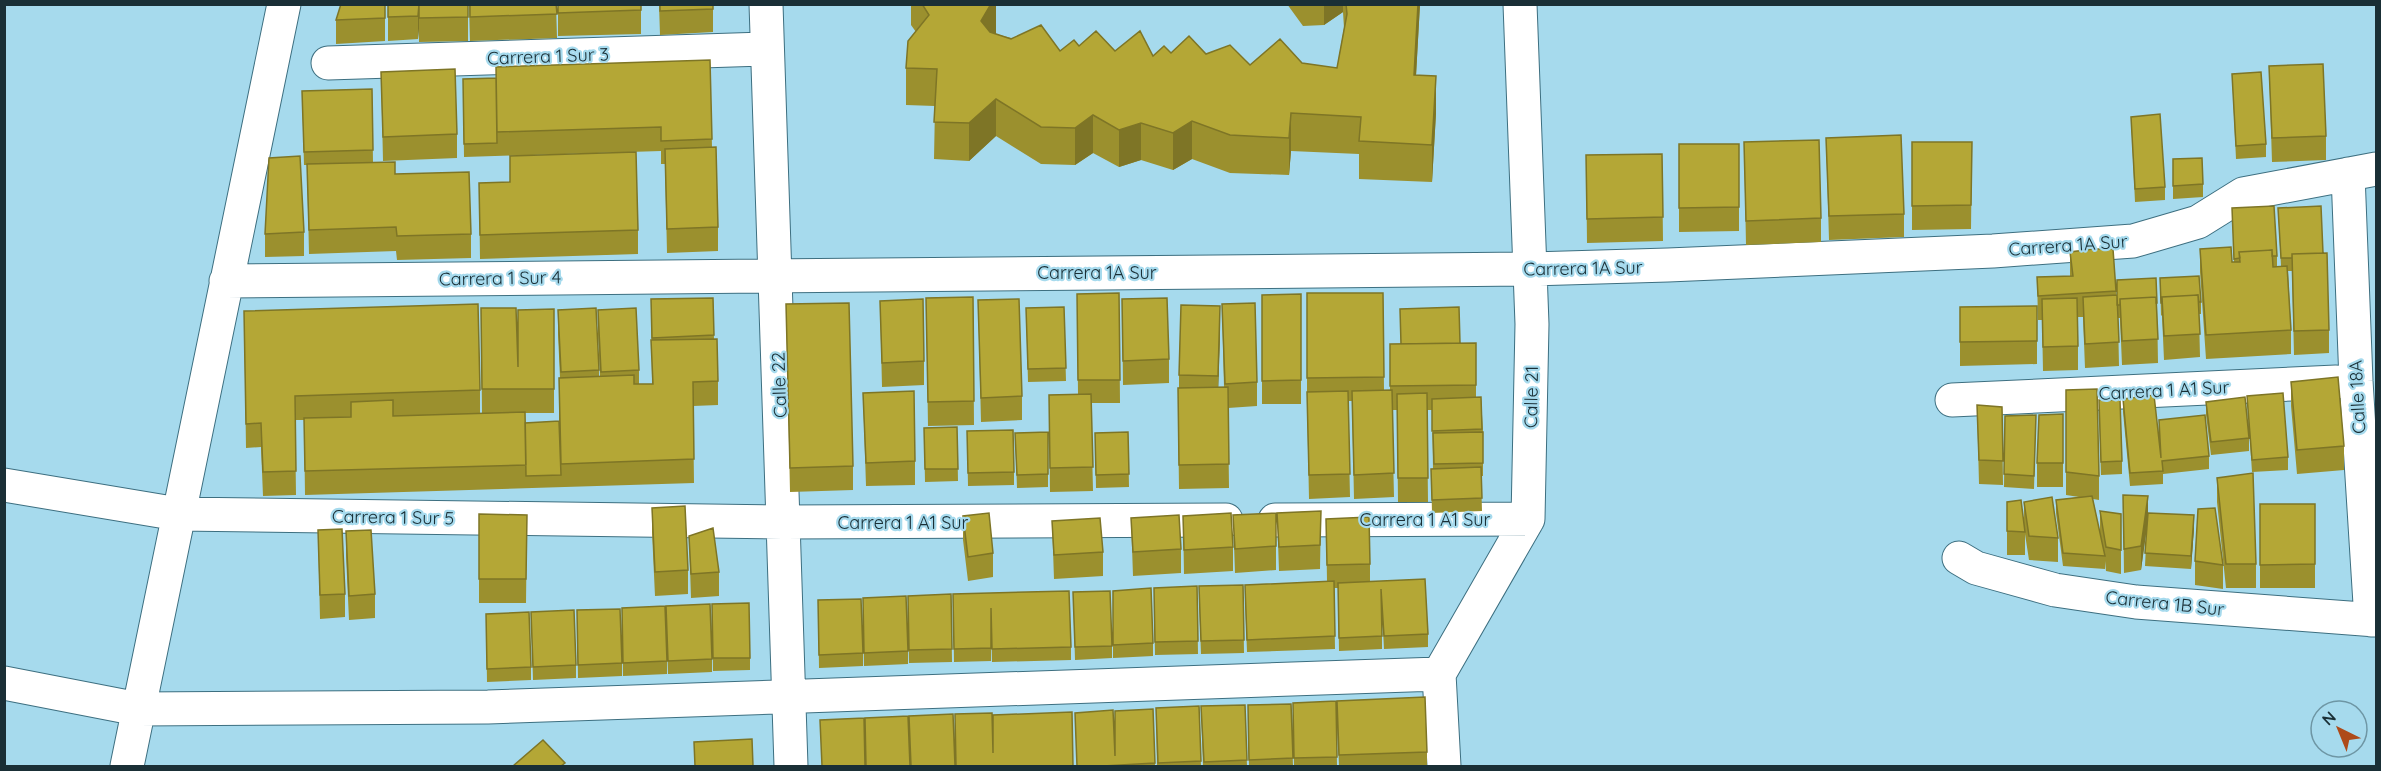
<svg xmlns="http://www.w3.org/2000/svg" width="2381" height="771" font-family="Quicksand,sans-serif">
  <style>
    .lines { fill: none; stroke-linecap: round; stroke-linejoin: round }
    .minor-casing { stroke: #3d6f80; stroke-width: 35 }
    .minor { stroke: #fff; stroke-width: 33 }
    .wall { fill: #9b902e }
    .shaded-wall { fill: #7e7526 }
    .building { fill: #b4a736; stroke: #7e7526; stroke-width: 1.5 }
    .labels { text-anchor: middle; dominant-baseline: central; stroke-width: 4.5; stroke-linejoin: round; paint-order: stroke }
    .street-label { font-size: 18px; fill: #1a2f36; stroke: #a6daed }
  </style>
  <rect width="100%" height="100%" fill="#a6daed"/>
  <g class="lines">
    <g class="minor-casing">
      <path id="minor" d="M766,4L791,766
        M328,63L767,49
        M2348,174L2356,381L2371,620
        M226,281L1531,269L1668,265L1993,251L2133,241L2198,222L2243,194L2376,169
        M1952,400L2336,382
        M4,485L178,514L783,522L1226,520
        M1275,520L1528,519
        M1959,558L1976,568L2055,590L2136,602L2376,620
        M4,683L138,709L488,707L1439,674
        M127,766L284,4
        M1444,766L1439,674L1528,519L1532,324L1520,4"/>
    </g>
    <use href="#minor" class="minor"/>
  </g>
  <path class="wall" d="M385,4V41L336,44V20Z
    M388,4H468V41L419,42V28L418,39L388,41Z
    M469,4H556L557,38L470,41Z
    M558,4H641V34L558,36Z
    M659,4H713V32L660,35Z
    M911,4H996V34L1060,51L1079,46L1153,56L1171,53L1206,54L1250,65L1302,63L1337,68L1344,28L1343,12L1324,25L1303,26L1287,4H1420L1416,75L1436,113L1432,182L1359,179V154L1291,151L1289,175L1230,173L1192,159L1173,170L1141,160L1119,167L1093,153L1075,165L1041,164L996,136L969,161L934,159L935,106L906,105V68L916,32L911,25Z
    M710,60L712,147L718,227V251L667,253L665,164H661V151L464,157L463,79L496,78Z
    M2269,66L2326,136V160L2272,162Z
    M381,72L457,134V158L383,161Z
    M2232,74L2266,144V157L2236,159Z
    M372,89L373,163L395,174L471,234V258L397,260L396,251L309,254L307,165H304L302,91Z
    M2131,117L2165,187V200L2135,202Z
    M1826,138L1904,214V237L1829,240Z
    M1744,142L1821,218V242L1746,245Z
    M1912,142H1972L1971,229L1912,230Z
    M1679,144H1739V231L1679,232Z
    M1662,154L1663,241L1587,243L1586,155Z
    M2173,159L2203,184V197L2173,199Z
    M479,183L638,230V254L480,259Z
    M2232,208L2277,256V266H2281L2278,208L2323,253L2329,330V353L2294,355L2292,271H2288L2291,330V354L2206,359L2200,272V249L2232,262H2234Z
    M304,232V256L265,257V234Z
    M2070,252L2116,291V295L2157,303L2158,363L2122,365L2120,318H2118L2119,366L2085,368L2083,317H2078V370L2043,371L2042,320H2038L2037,277L2070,276Z
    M2160,278L2201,302V314H2199L2200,357L2164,360L2162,315L2161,316Z
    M1119,293L1120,403H1091L1093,491L1050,492L1049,395L1078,394L1077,294Z
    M1307,293H1383L1384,390H1390V344H1401L1400,309L1460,343H1476V397H1481L1483,432V476H1481L1482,511L1432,513L1431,469H1433L1432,410H1427L1428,502H1398L1397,410H1392L1394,497L1354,499L1352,401H1348L1350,497L1309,499L1307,402Z
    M1301,294V404H1262V295Z
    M973,297L974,425L928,426L926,298Z
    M713,298L714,339L718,381V405L693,406L694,483L305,495L304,420H295L296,495L263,496L261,447L246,448L244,311L480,390V413H482L481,308L518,367L554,309V413H525V423L559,421V378H560L558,334V310L599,370V376H600L598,334V310L639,370V384H652L651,299Z
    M1122,299L1169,359V383L1123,385Z
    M978,300L1022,396V420L981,422Z
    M880,301L924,361V385L882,387Z
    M786,304L853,466V490L790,492Z
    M1222,304L1257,382V406L1228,408L1229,488L1179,489L1178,412V388H1179V375L1220,330L1218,387H1224Z
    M2037,306V364L1960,366V307Z
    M1064,307L1066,381L1028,382L1026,308Z
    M2291,382L2344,446V470L2297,474L2291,406Z
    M2066,390L2099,476V500L2093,499L2100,535V511L2121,514V574L2106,571L2105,561V569L2063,566L2056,513V500L2079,497L2066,495Z
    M863,393L915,461V485L866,486Z
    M2247,396L2288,457V470L2252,472Z
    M2123,399L2160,445L2159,420L2209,456V469L2163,474V484L2130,486L2123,412Z
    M2206,402L2249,438V451L2211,455L2206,415Z
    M1977,405L2002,407L2003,485L1979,484Z
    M2099,413L2122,461V474L2101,475Z
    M2063,414V487H2037V463Z
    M2036,415L2034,489L2004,487L2005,416Z
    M957,427L958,481L925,482L924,428Z
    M967,431L1014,472V485L968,486Z
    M1048,432V487L1017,488L1015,433Z
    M1128,432L1129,487L1096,488L1095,433Z
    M2217,478L2256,564V588H2226L2217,502Z
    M2123,495L2148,517L2194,528L2191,569L2145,566L2147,524L2141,570L2124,573Z
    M2007,502L2024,521V502L2058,538V562L2029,560L2025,534V555H2007Z
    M2260,504H2315V588H2260Z
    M652,508L688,570V594L655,596L652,532Z
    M1321,511L1320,569L1279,571L1277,513Z
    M1276,513V570L1235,573L1233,515Z
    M479,514L527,515L526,603H479Z
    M963,516L993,553V577L968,581L963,540Z
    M1183,516L1233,547V571L1184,574Z
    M1131,518L1181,549V573L1133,576Z
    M1326,519L1370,564V581L1428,634V647L1384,649L1382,609V649L1339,651L1338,588H1334L1335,649L1247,652L1245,598L1327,581Z
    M1052,521L1103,552V576L1054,579Z
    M318,530L345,594V617L320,619Z
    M346,531L375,594V618L349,620L346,555Z
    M689,536L719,572V596L691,598Z
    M2195,561L2223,565V589L2195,585Z
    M1243,585L1244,653L1201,654L1199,599Z
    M1197,586L1198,654L1155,655L1154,601Z
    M1113,591L1153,643V656L1113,658Z
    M1073,592L1112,646V658L1075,660Z
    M951,594L952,662L909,663L908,609Z
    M953,594L1071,647V660L992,662L991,621V661L954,662Z
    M818,600L863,653V666L819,668Z
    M712,604L750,658V670L713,671Z
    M666,606L712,659V672L668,674Z
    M622,608L667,661V674L623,676Z
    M863,611L908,651V664L864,666Z
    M531,612L576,665V678L533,680Z
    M486,614L531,667V680L487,682Z
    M577,622L622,663V676L578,678Z
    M1336,701L1337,766H1294L1293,716Z
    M1291,704L1293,766H1249L1248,717Z
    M1245,705L1247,766H1203L1201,706Z
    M1199,706L1201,766H1157L1156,708Z
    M1153,709L1155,766H1077L1075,713L1115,752Z
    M1337,713L1427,752V765L1378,766H1339Z"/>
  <path class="shaded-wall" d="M419,4V28L418,39V16Z
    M991,4H996V34L981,59V21Z
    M1324,4H1343V12L1324,25Z
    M1418,4H1420L1414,112V75Z
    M1436,76V113L1432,182V145Z
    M996,99V136L969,161V123Z
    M1291,113V151L1289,175V138Z
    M1093,115V153L1075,165V128Z
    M1192,121V159L1173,170V133Z
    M1141,123V160L1119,167V130Z
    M1220,306V330L1218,400V376Z
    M2148,496V520L2141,570V546Z
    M2194,515V528L2191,569V556Z"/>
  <path class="building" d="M341,4H385V18L336,20Z
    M388,4H419L418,16L388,17Z
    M419,4H468V17L419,18Z
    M470,4H556L557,14L470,17Z
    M558,4H641V10L558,13Z
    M660,4H713V9L660,11Z
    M922,4H991L981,21L990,32L1011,39L1041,25L1060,51L1074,40L1079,46L1096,31L1115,51L1140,31L1153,56L1164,46L1171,53L1189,36L1206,54L1230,45L1250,65L1280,39L1302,63L1337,68L1347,14L1346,4H1418L1414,75L1436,76L1432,145L1359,141L1361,117L1291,113L1289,138L1230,135L1192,121L1173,133L1141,123L1119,130L1093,115L1075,128L1041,127L996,99L969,123L934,122L937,69L906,68L908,41L929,15Z
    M710,60L712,139L661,141V127L497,132L496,67Z
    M2323,64L2326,136L2272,138L2269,66Z
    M455,69L457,134L383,137L381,72Z
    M2261,72L2266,144L2236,146L2232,74Z
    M496,78L497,143L464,144L463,79Z
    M372,89L373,150L304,152L302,91Z
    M2160,114L2165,187L2135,189L2131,117Z
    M1901,135L1904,214L1829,216L1826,138Z
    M1819,140L1821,218L1746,221L1744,142Z
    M1912,142H1972L1971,205L1912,206Z
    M1679,144H1739V207L1679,208Z
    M716,147L718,227L667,229L665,149Z
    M636,152L638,230L480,235L479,183L510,182V156Z
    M1662,154L1663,217L1587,219L1586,155Z
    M300,156L304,232L265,234L269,158Z
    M2202,158L2203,184L2173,186V159Z
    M395,162V174L469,172L471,234L397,236L396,227L309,230L307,164Z
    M2274,206L2277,256H2272V250L2239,252L2240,258L2234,259L2232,208Z
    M2321,206L2323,253L2292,254V258H2281L2278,208Z
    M2231,247L2232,262H2240L2239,252L2272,250L2273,267L2287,266L2291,330L2206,335L2200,249Z
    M2093,249H2113L2116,291L2038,296L2037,277L2073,276L2070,252Z
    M2327,253L2329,330L2294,331L2292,254Z
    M2199,276L2201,302H2199L2198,295L2162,297V303H2161L2160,278Z
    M2156,278L2157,303H2156V297L2120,299V305H2117V280Z
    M1119,293L1120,380H1078L1077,294Z
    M1307,293H1383L1384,377L1307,378Z
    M1301,294V380L1262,381V295Z
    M2117,295L2119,342L2085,344L2083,297Z
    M2198,295L2200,334L2164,336L2162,297Z
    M973,297L974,401L928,402L926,298Z
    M2156,297L2158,339L2122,341L2120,299Z
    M713,298L714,335L652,338L651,299Z
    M1167,298L1169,359L1123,361L1122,299Z
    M2077,298L2078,346L2043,347L2042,299Z
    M923,299L924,361L882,363L880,301Z
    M1019,299L1022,396L981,398L978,300Z
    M849,303L853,466L790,468L786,304Z
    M1255,303L1257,382L1225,384L1222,304Z
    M478,304L480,390L295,396L296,471L263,472L261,423L246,424L244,311Z
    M1181,305L1220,306L1218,376L1179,375Z
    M2037,306V341L1960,342V307Z
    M1064,307L1066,368L1028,369L1026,308Z
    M1459,307L1460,343L1401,344L1400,309Z
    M481,308H516L518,367V310L554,309V389H482Z
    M596,308L599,370L561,372L558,310Z
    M636,308L639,370L601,372L598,310Z
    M717,339L718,381L693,382L694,459L561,464L559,378L634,375V384H653L651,340Z
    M1476,343V385L1390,386V344Z
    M2338,377L2344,446L2297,450L2291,382Z
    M1228,387L1229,464L1179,465L1178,388Z
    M2097,389L2099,476L2066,472V390Z
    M1392,390L1394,473L1354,475L1352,391Z
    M914,391L915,461L866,463L863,393Z
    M1348,391L1350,474L1309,475L1307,392Z
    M1427,393L1428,478H1398L1397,394Z
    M2283,393L2288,457L2252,460L2247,396Z
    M1091,394L1093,467L1050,468L1049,395Z
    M2154,395L2161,458L2159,420L2205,415L2209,456L2162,461L2163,471L2130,473L2123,399Z
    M1481,397L1482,429L1432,431V399Z
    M2245,397L2249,438L2211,442L2206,402Z
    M393,400V416L525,412L526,465L305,471L304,418L351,417V402Z
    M2099,400H2120L2122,461L2101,462Z
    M1977,405L2002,407L2003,461L1979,460Z
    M2063,414V463H2037L2039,415Z
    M2036,415L2034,476L2004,474L2005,416Z
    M559,421L561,475L526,476L525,423Z
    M957,427L958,469H925L924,428Z
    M1013,430L1014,472L968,473L967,431Z
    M1048,432V474L1017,475L1015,433Z
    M1128,432L1129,474L1096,475L1095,433Z
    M1483,432V463L1434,464L1433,433Z
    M1481,467L1482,498L1432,500L1431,469Z
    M2253,473L2256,564H2226L2217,478Z
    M2123,495L2148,496L2141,546L2124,549Z
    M2092,496L2105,556L2063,553L2056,500Z
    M2052,497L2058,538L2029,536L2024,502Z
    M2021,500L2025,532L2007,531V502Z
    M2260,504H2315V564L2260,565Z
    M685,506L688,570L655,572L652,508Z
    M2215,508L2223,565L2195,561L2198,509Z
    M1321,511L1320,545L1279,547L1277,513Z
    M2100,511L2121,514V550L2106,547Z
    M989,513L993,553L968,557L963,516Z
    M1231,513L1233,547L1184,550L1183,516Z
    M1276,513V546L1235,549L1233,515Z
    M2148,513L2194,515L2191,556L2145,553Z
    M479,514L527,515L526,579H479Z
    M1179,515L1181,549L1133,552L1131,518Z
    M1369,517L1370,564L1327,565L1326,519Z
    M1100,518L1103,552L1054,555L1052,521Z
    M713,528L719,572L691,574L689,536Z
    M342,529L345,594L320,595L318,530Z
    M371,530L375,594L349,596L346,531Z
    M1425,579L1428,634L1384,636L1381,589L1382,636L1339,638L1338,583Z
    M1334,581L1335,636L1247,640L1245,585Z
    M1243,585L1244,640L1201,641L1199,586Z
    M1197,586L1198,641L1155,642L1154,588Z
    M1151,588L1153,643L1113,645V591Z
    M1069,591L1071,647L992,649L991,608V648L954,649L953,594Z
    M1110,591L1112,646L1075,647L1073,592Z
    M951,594L952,649L909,650L908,596Z
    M906,596L908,651L864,653L863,598Z
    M861,599L863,653L819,655L818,600Z
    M749,603L750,658H713L712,604Z
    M710,604L712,659L668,661L666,606Z
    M665,606L667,661L623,663L622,608Z
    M620,609L622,663L578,665L577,610Z
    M574,610L576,665L533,667L531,612Z
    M529,612L531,667L487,669L486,614Z
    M1425,697L1427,752L1339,755L1337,701Z
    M1336,701L1337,757L1294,758L1293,703Z
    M1291,704L1293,758L1249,760L1248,705Z
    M1245,705L1247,760L1204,762L1201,706Z
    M1199,706L1201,761L1158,763L1156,708Z
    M1153,709L1155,763L1103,766H1077L1075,713L1113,710L1115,756V711Z
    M1072,712L1073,766H956L955,714L992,713L993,753V715Z
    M953,714L955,766H911L909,716Z
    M908,716L910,766H866L865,718Z
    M864,718L865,766H822L820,720Z
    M752,739L753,766H695L694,742Z
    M543,740L565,763L561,766H513Z"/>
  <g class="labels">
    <g class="street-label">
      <text transform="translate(548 56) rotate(-2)">Carrera 1 Sur 3</text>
      <text transform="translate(2068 245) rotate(-4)">Carrera 1A Sur</text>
      <text transform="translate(1583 268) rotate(-1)">Carrera 1A Sur</text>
      <text x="1097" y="272">Carrera 1A Sur</text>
      <text transform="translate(500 278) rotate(-1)">Carrera 1 Sur 4</text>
      <text transform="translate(779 385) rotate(-92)">Calle 22</text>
      <text transform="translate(2164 390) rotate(-3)">Carrera 1 A1 Sur</text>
      <text transform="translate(1531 397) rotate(-89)">Calle 21</text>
      <text transform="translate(2357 397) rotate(-93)">Calle 18A</text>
      <text transform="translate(393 517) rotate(1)">Carrera 1 Sur 5</text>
      <text x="1425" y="519">Carrera 1 A1 Sur</text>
      <text x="903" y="522">Carrera 1 A1 Sur</text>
      <text transform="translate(2165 603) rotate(6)">Carrera 1B Sur</text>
    </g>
  </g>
  <rect width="2381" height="771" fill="none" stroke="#1a2f36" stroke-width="12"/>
  <g transform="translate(2339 729) rotate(317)"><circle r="28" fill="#a6daed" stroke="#6e96a4" stroke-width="1.5"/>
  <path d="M0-4.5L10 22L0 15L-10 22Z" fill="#ae4a19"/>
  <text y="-9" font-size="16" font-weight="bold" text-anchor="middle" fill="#1a2f36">N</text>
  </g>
</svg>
